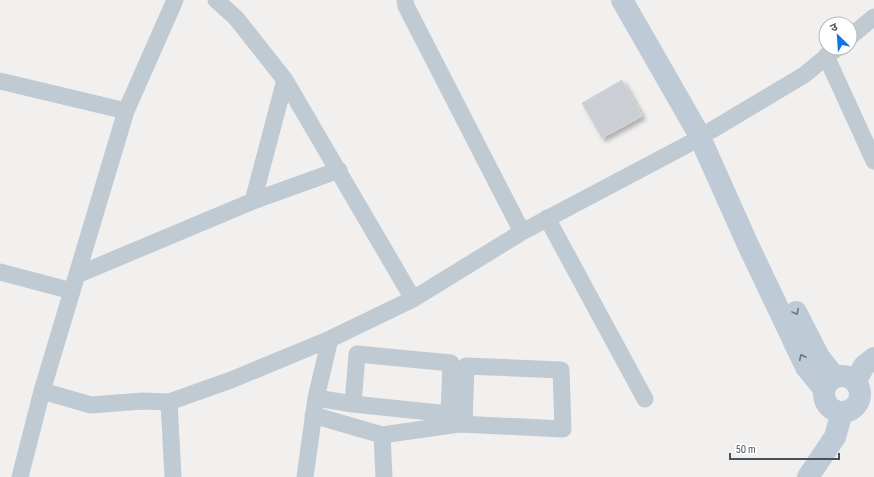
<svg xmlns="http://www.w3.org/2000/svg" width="874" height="477" font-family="'Sofia Sans Condensed','Noto Sans Devanagari',sans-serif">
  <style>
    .building { fill: #cbced4; stroke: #d2d5db; filter: url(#shadow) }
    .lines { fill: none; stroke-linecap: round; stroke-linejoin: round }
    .street { stroke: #bfcad2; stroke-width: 17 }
    .secondary { stroke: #becbd7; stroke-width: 22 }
    .oneway { stroke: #6a7782 }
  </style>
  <defs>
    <filter id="shadow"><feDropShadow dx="3.5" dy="3.5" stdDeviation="2" flood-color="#0004"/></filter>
  </defs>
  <rect width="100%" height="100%" fill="#f2efef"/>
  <path class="building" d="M622,80L642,116L602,138L582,103Z"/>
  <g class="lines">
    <path class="street" d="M216,0L236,18L285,80L413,299
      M405,0L406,6L522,232
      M850,37L874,17
      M826,56L874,161
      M0,81L126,111
      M712,130L804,75L837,48
      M253,201L285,80
      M547,218L645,399
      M0,272L72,291
      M77,275L253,201L339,170
      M357,354L451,363L449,414L353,404Z
      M42,391L91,405L142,401L169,402L231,380L330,339L413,299L522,232L698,139
      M316,398L353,404
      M169,402L173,477
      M313,415L382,435L384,477
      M382,435L459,424L563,429L561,370L466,366L464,424
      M20,477L42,391L126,111L175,0
      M305,477L316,398L330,339"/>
    <path class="secondary" d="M622,0L697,131
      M702,142L748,245L806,367L824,389
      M796,312L819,357L835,377
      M824 394a18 18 0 1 1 36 0a18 18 0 1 1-36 0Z
      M855,382L864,366L874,358
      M808,477L835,437L842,412"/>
  </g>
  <defs><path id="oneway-chevron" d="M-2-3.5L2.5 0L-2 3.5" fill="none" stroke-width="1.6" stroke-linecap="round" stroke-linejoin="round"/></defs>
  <g class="oneway">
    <use href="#oneway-chevron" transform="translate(796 312) rotate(62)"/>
    <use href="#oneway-chevron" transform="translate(802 357) rotate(-116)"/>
  </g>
  <g transform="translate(838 36) rotate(335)"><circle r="19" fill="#ffffff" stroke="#b5babf"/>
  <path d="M0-3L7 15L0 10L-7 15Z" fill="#0d75ee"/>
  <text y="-6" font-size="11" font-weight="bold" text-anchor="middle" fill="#46535e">उ</text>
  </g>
  <path d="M730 453v6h109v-6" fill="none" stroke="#46535e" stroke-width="2"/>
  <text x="736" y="453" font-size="12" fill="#46535e" stroke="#ffffff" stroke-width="3" paint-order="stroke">50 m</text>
</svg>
